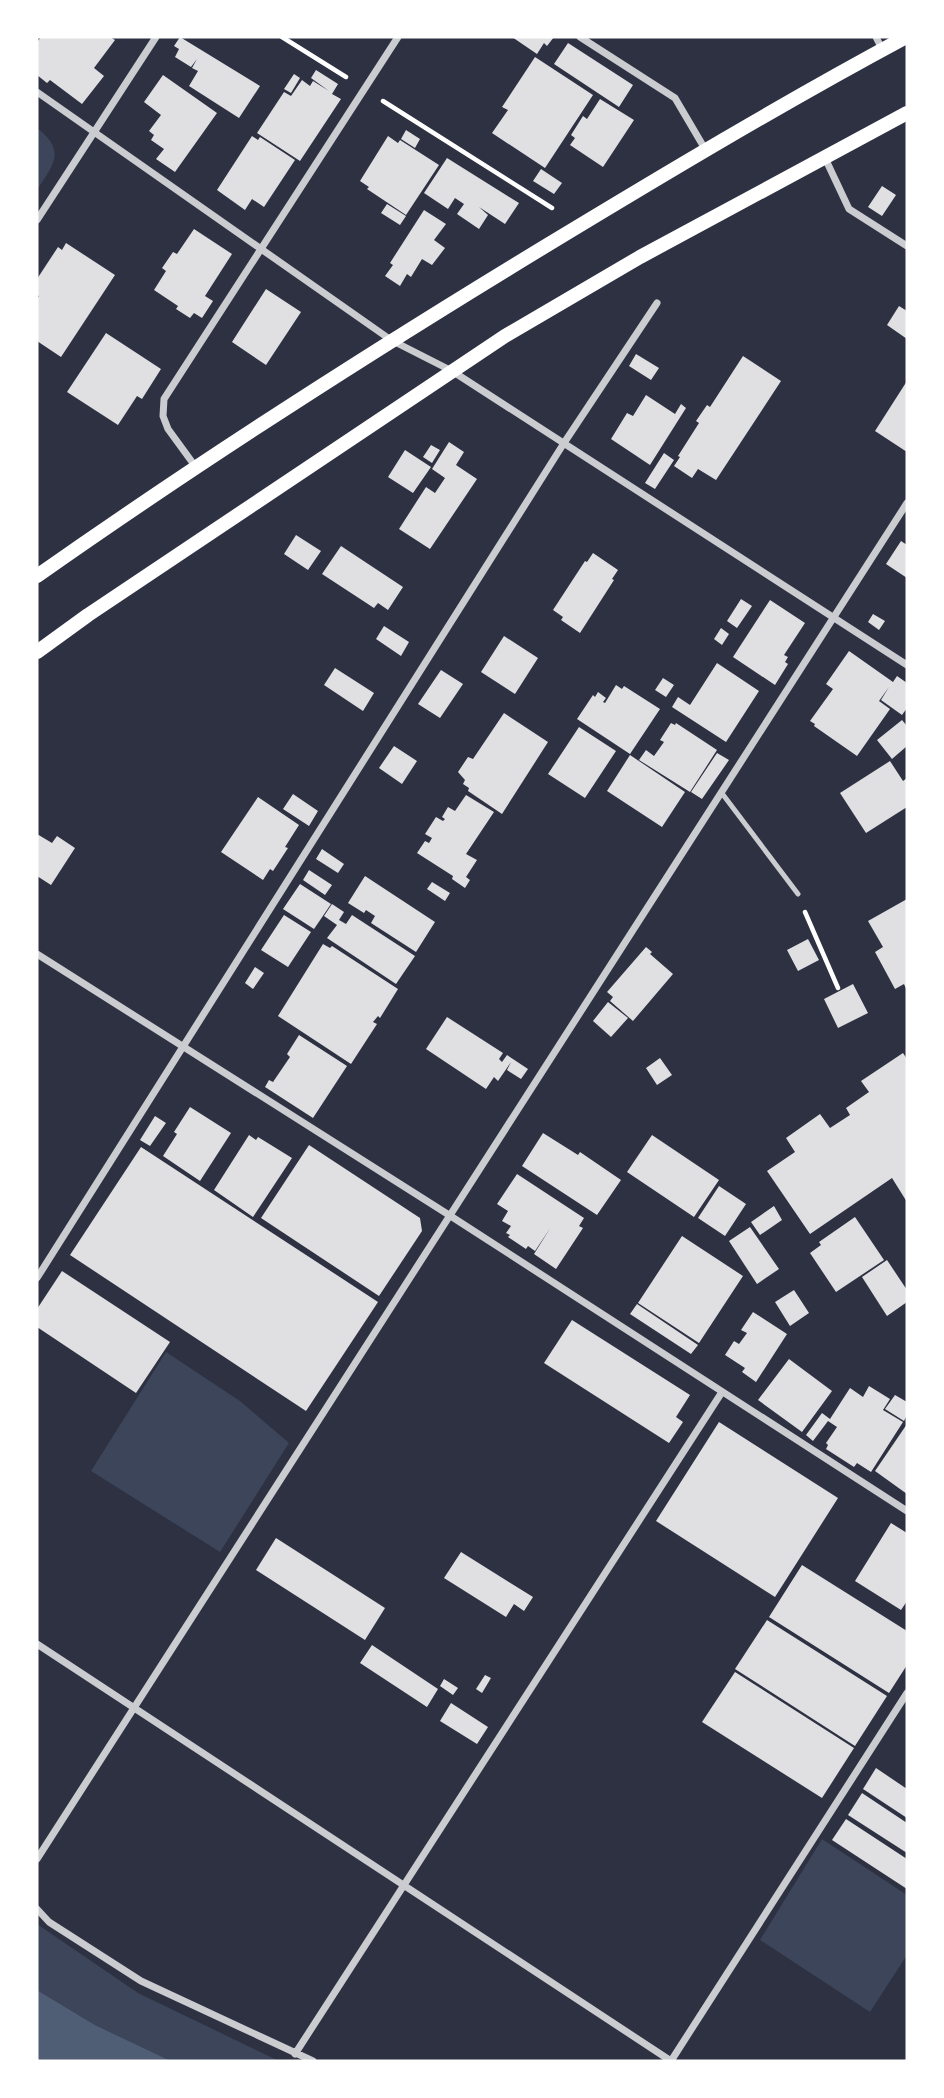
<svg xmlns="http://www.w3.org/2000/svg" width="944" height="2098" font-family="'Exo 2',sans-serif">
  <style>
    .green { fill: #3c4559 }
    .water { fill: #4f5d75 }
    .building { fill: #e0e0e3 }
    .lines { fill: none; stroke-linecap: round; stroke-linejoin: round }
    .path { stroke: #fff; stroke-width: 4.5 }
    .service { stroke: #caccd0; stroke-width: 5 }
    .minor { stroke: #caccd0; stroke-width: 7 }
    .secondary { stroke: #fff; stroke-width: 14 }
  </style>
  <rect width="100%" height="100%" fill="#2d3142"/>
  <path class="green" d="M37,128C67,151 53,165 37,190Z
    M166,1352L240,1401L289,1443L220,1552L91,1471Z
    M822,1839L907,1895V1955L870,2012L760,1940Z
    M37,1924L138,1993L279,2061H171L95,2025L37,1990Z"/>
  <path class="water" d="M37,1990L95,2025L171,2061H37Z"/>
  <path class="building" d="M41,37H110L115,40L94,68L104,76L82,104L50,80L47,83L37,75V42Z
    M180,37L260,86L239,118L189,86L198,71L192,68L197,59L191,67L175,57L179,49L174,46Z
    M512,37H554L547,46L544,43L537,54Z
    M568,43L633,85L619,107L554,64Z
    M535,57L593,95L545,168L492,133L508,110L502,107Z
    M316,70L338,84L332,94L341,99L300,161L257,133L284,92L291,96L302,80L310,86L313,81L329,91L311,78Z
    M294,74L300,78L291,93L284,89Z
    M163,75L217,113L175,172L156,159L164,149L151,140L154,135L149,131L161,115L144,102Z
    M600,99L634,120L603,167L570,145L575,138L571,135L583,116L587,119Z
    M406,130L420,139L415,148L401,139Z
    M252,136L258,140L260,137L295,160L264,207L252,199L245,210L217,190Z
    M388,136L398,143L400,140L439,165L406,215L367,189L369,187L360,181Z
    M447,158L519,203L505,224L479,207L488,215L479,229L457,214L464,204L455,198L448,209L424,193Z
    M541,169L562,183L554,194L533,181Z
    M882,186L896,195L882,216L868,207Z
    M387,204L406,216L400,225L381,213Z
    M424,210L446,224L434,240L445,248L432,265L422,259L411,277L407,274L400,286L385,276L393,265L390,263Z
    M194,229L232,254L205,296L213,301L202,318L194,313L190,318L176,309L178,306L154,290L166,271L162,268L173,252L177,254Z
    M66,243L115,275L61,357L37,341V299L39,296L37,295V279L58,247L62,250Z
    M266,289L301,312L266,365L232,342Z
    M899,306L907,311V339L887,325Z
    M106,333L161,369L142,399L137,396L118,425L67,392Z
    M636,354L659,368L651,380L629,366Z
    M743,356L781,381L716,480L698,469L692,478L674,466L680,457L678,456L699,423L696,421L707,405L710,407Z
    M907,381V452L875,431Z
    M646,395L675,414L681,404L686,408L650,465L611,439L627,413L633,416Z
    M449,442L464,452L456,465L477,479L430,549L399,529L426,487L435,493L445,478L432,469Z
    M431,445L440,450L432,463L423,457Z
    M405,450L431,467L413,493L388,477Z
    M664,453L674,460L655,489L645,483Z
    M296,535L321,551L308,570L284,554Z
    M901,541L907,545V578L886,564Z
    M341,546L403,587L388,610L378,603L374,608L322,574Z
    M593,553L618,570L612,579L614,580L580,633L561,620L563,617L553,610L585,561L587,562Z
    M741,599L752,606L737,628L727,621Z
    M770,600L805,623L784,655L788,657L785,662L788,664L775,685L733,657Z
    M873,614L885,621L879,630L868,622Z
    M384,626L409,642L401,656L376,639Z
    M721,628L729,634L722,645L714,639Z
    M504,636L538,658L515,694L481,672Z
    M849,651L893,682L897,676L907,683V708L902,715L881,700L889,687L879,701L890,709L857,756L814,726L815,724L810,721L833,689L826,684Z
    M717,663L759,691L726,742L672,707L678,697L690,705Z
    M335,668L374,693L363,711L324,685Z
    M441,670L463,684L440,718L418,704Z
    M663,678L674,685L666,697L655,690Z
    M616,685L622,689L624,686L660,709L630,754L577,719L593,695L595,697L598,692L606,698L603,702L605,703Z
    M504,713L548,742L502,814L468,791L469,788L463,784L465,780L458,772L468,757L473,759Z
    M902,720L907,726V746L892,759L877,740Z
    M671,723L675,725L676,723L717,750L690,792L639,760L646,750L654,756L664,742L660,740Z
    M579,727L616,751L585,798L548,774Z
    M394,746L417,761L402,784L379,768Z
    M717,753L729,760L702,799L691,792Z
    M630,755L685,792L662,827L607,791Z
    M890,761L903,781L907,778V807L866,833L840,793Z
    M293,794L318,811L309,826L283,809Z
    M466,795L494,812L466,854L477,860L466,877L470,880L465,888L452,879L453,876L417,853L425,841L429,843L432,838L425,834L436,817L443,821L445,819L442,817L448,807L455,811Z
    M258,797L299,825L285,847L288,848L273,871L270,869L263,880L221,852Z
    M37,834L52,843L57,836L75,848L51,885L37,876Z
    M322,849L344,864L338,873L316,859Z
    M309,870L332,885L325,895L303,880Z
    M365,876L435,922L416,952L371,923L375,916L366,910L364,913L348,903Z
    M432,882L450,893L445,901L427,889Z
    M300,884L331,904L314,929L283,909Z
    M907,899V991L904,984L895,989L875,952L883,947L868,921Z
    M332,904L344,912L339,920L346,924L352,915L415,956L396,984L327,938L337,925L324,916Z
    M284,915L311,932L288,967L261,950Z
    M808,939L819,960L798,971L787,950Z
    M323,944L330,948L332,946L398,989L380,1018L378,1016L373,1022L377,1024L351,1064L278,1016Z
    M646,947L652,952L650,954L673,974L633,1021L610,1001L613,997L607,992Z
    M255,967L264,973L253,989L245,983Z
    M853,984L868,1013L838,1028L824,999Z
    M608,1002L628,1018L611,1037L593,1021Z
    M447,1017L503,1053L499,1059L502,1062L507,1055L528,1069L521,1079L507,1070L511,1062L498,1081L494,1077L486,1089L426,1049Z
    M299,1035L347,1066L313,1118L265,1087L269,1080L273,1082L290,1057L287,1054Z
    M903,1053L907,1059V1202L892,1178L810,1234L767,1171L795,1152L786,1138L820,1114L830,1128L850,1115L846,1108L869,1092L861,1081Z
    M660,1058L672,1075L657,1085L646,1068Z
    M190,1107L231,1133L200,1181L163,1156L177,1134L174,1132Z
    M155,1116L166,1123L150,1146L140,1140Z
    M543,1133L578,1155L580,1152L621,1180L597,1215L522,1166Z
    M249,1135L256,1140L258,1137L292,1158L253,1217L214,1190Z
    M652,1135L719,1180L694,1217L627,1172Z
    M309,1145L420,1218L422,1231L379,1296L261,1218Z
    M141,1147L378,1302L306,1411L70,1255Z
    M517,1174L584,1218L579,1226L583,1228L556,1269L534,1254L551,1227L535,1251L528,1246L526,1249L508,1237L510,1235L506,1233L511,1226L502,1221L508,1211L497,1204Z
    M719,1186L746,1204L725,1236L698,1218Z
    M774,1206L782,1220L760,1235L751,1222Z
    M855,1217L884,1260L836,1292L810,1253L821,1245L819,1242Z
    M750,1227L779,1269L757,1284L729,1241Z
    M682,1236L743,1276L699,1343L638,1303Z
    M887,1260L907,1290V1302L887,1316L862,1277Z
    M62,1271L170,1342L136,1393L37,1327V1309Z
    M794,1290L809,1313L790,1326L775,1302Z
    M637,1304L698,1345L691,1354L630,1314Z
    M753,1312L787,1334L756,1382L742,1372L745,1368L725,1355L734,1341L739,1344L747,1333L741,1330Z
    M572,1320L690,1395L676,1417L683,1422L669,1443L544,1363Z
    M789,1359L832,1391L802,1432L758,1400Z
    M869,1386L890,1399L883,1410L903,1422L871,1472L857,1463L854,1467L826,1449L828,1445L826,1443L837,1427L828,1421L813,1441L806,1435L822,1413L830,1419L850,1388L863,1397Z
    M895,1395L907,1402V1415L904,1421L885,1409Z
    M719,1422L838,1498L775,1597L656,1521Z
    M907,1424V1494L875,1471Z
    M891,1523L907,1533V1601L901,1610L855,1581Z
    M276,1538L385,1608L365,1640L256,1570Z
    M461,1552L533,1597L524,1611L514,1604L506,1617L444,1578Z
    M802,1565L907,1631V1665L889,1693L769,1617Z
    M767,1620L887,1696L855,1746L735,1669Z
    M372,1645L438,1689L427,1707L360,1663Z
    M735,1672L854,1748L822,1798L702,1722Z
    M485,1675L491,1678L482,1693L476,1689Z
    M444,1679L458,1688L453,1695L440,1686Z
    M451,1703L488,1727L477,1744L440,1721Z
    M876,1768L907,1789V1818L863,1789Z
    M862,1793L907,1823V1853L848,1815Z
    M846,1819L907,1859V1889L832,1840Z"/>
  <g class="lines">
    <path class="path" d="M282,37L346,77
      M383,101L552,208
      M805,912L838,988"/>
    <path class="service" d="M721,792L798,894"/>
    <path class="minor" d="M580,37L675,98L705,149
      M876,37L882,49
      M37,92L391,340L452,371L907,665
      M825,158L849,209L907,246
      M37,220L156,37
      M195,466L168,429L163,416L164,399L398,37
      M37,954L449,1215L907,1511
      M37,1278L564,443L657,303
      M37,1644L671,2061
      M37,1859L907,503
      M37,1909L49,1922L141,1981L313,2061
      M295,2054L722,1392
      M671,2061L907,1693"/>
    <path class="secondary" d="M37,576C202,460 371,352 544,247C663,175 783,103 906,37
      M37,652L88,615L505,336L640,257L907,113"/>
  </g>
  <rect width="944" height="2098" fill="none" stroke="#ffffff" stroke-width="77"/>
</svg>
